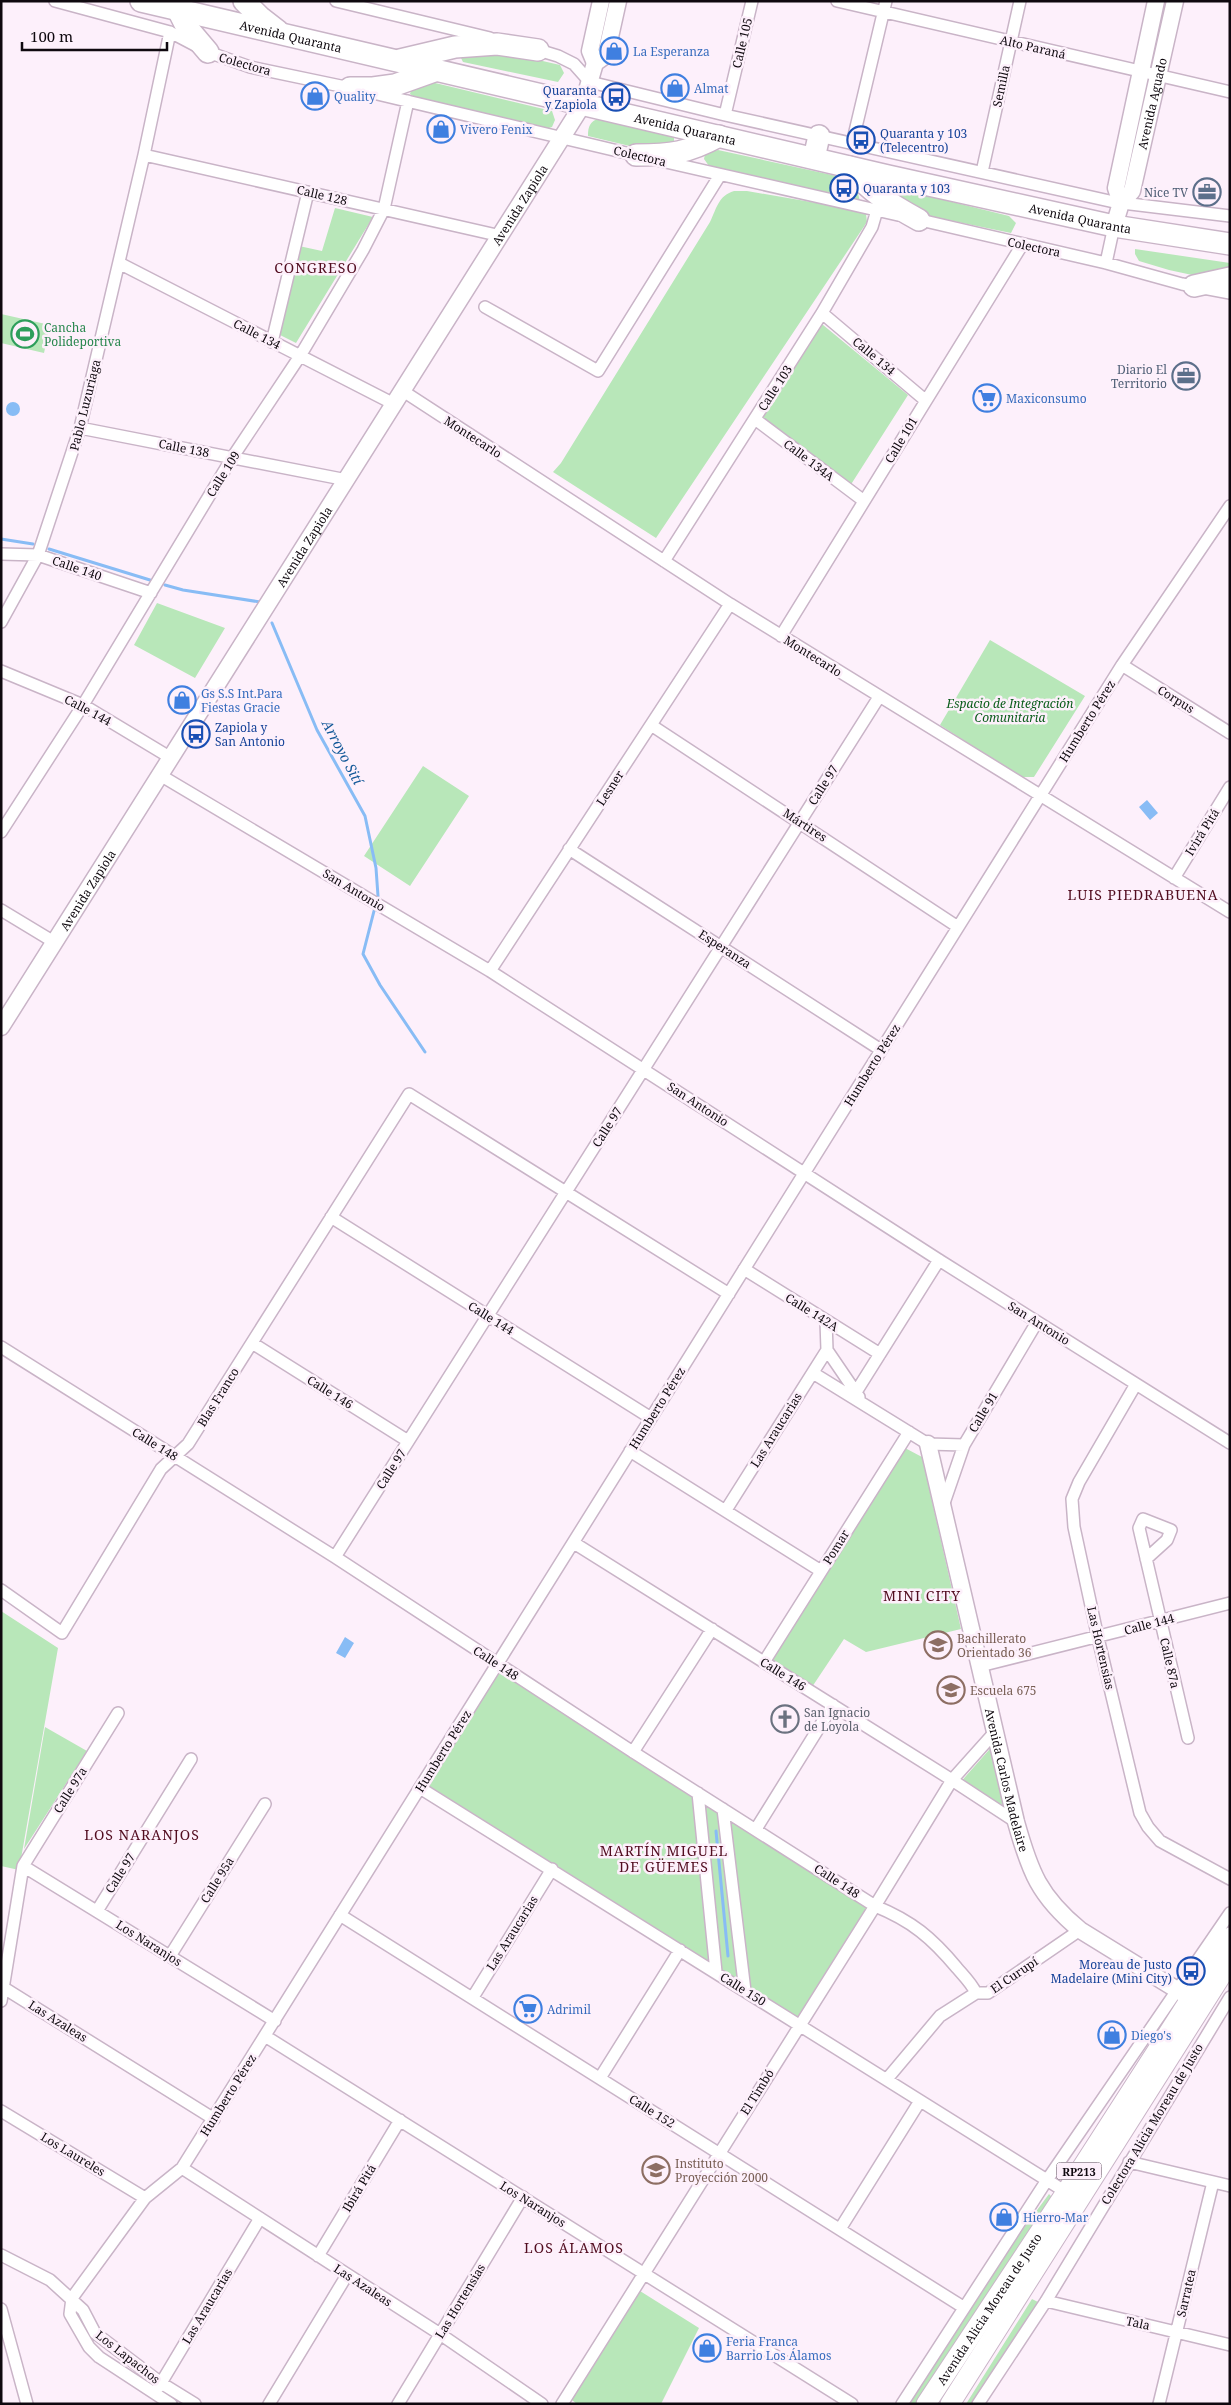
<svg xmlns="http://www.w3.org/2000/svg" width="1231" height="2405" font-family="'Noto Serif',serif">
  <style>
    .green { fill: #b8e7b9 }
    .water { fill: #88bcf5 }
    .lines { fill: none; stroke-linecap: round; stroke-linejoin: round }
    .stream { stroke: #88bcf5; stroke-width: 3 }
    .street-casing { stroke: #c9b4c7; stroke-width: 14 }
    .secondary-casing { stroke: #c9b4c7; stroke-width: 19 }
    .primary-casing { stroke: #c9b4c7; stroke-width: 21 }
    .highway-casing { stroke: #c9b4c7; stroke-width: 24 }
    .street { stroke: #fff; stroke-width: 11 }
    .secondary { stroke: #fff; stroke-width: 16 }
    .primary { stroke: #fff; stroke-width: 19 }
    .highway { stroke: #fff; stroke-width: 21 }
    .labels { text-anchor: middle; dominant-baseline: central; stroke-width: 5; stroke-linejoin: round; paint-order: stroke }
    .shield { fill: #fdf0fb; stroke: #564e56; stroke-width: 1 }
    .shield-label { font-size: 11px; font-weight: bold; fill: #0f090f }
    .street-label { font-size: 12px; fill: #0f090f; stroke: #fdf0fb }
    .shop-label { font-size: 12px; fill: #366cbe; stroke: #fdf0fb; text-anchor: start }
    .transit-label { font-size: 12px; fill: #164399; stroke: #fdf0fb; text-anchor: start }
    .service-label { font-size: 12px; fill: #4e5e75; stroke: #fdf0fb; text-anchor: end }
    .leisure-label { font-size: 12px; fill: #27864d; stroke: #fdf0fb; text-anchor: start }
    .park-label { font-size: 12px; font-style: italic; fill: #0a5c1a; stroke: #fdf0fb }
    .education-label { font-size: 12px; fill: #785e54; stroke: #fdf0fb; text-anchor: start }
    .worship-label { font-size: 12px; fill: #5b616d; stroke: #fdf0fb; text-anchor: start }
    .neighbourhood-label { font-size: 14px; letter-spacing: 1px; fill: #520d20; stroke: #fdf0fb }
    .water-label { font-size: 14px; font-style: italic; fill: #125898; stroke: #fdf0fb }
  </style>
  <rect width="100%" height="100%" fill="#fdf0fb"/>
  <path class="green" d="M491,49L560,65L564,73L558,82L463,62L460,56Z
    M431,82L552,111L555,120L552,127L546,129L416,98L410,94L412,87Z
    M599,118L668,135L674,138V144L638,148L588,136C588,126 590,122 599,118Z
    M718,150L846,178L857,190L860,201L709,166L704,159L705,154Z
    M888,186L1009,216L1016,223L1011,233L914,213L880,187Z
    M734,191H747L857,210L866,214L867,222L656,538L553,472L561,463L710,222C717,208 718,196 734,191Z
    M335,208L373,217L296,343L278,334L299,246L322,251Z
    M1135,249L1230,263V273L1206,278L1169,270L1139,261L1135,254Z
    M1,314L50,325L44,353L1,343Z
    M817,320L908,395L850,486L752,419Z
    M157,603L225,628L195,678L134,645Z
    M990,640L1085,696L1034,777H1020L940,725Z
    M423,766L469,796L410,886L364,856Z
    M905,1448L922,1457L961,1629L866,1652L844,1639L812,1687L770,1659Z
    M1,1611L58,1648L19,1870L1,1866Z
    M499,1672L872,1906L800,2019L427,1786Z
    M45,1727L87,1751L24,1849Z
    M996,1742L1012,1817L958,1785Z
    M1049,2194L1052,2197L920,2404H907L991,2272Z
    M640,2291L699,2328L661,2404H577L568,2397Z
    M1032,2299L1038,2302L974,2404H966Z"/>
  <path class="water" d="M6 409a7 7 0 1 1 14 0a7 7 0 1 1-14 0Z
    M1147,800L1158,813L1150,820L1139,807Z
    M345,1637L354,1643L345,1658L336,1653Z"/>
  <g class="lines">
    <path class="stream" d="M1,539L33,544
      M49,549L150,580
      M165,585L183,590L260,602
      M272,623L317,730L365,816L376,868L378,896
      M374,911L363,954L380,985L425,1052
      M716,1831L728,1956"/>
    <g class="street-casing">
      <path id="street" d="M55,1L170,32L208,52L250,67L355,89
        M336,1L490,38
        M837,1L1230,92
        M535,49L558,56L574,64L590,82L725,115L1114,202L1230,216
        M373,93L639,156
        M725,115L752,1
        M852,144L886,1
        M144,155L501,236
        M657,160L898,215
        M982,172L1020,1
        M916,219L1106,263L1182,284L1230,293
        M119,263L394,404
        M1106,263L1114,226
        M485,307L598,371L720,175
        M822,313L925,400
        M272,342L308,192
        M403,391L730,604L1230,912
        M755,419L864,501
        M80,428L347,480
        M1,554L38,555L151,593
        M664,561L822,313L872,227L877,210
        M1,622L38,555L80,428L144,155L170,32
        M781,636L1022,245
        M1122,665L1230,733
        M1,671L83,705L171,758
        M651,725L958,927
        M160,775L490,971L939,1260L1230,1443
        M1,832L83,705L232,458L300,356L363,250L384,209L408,101
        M569,849L881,1050
        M1174,878L1230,787
        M1,910L54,942
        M490,971L730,604
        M331,1217L651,1418
        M744,1269L880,1354
        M826,1321L827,1350L859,1397
        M252,1343L408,1441
        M1,1347L335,1557L633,1752L875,1906C912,1921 932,1938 957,1968C964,1976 972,1984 976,1993
        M813,1373L928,1444L964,1445
        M1136,1384L1079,1482L1072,1499L1074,1527L1098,1638L1140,1813L1148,1827L1160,1841L1230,1879
        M856,1392L939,1260
        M630,1451L821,1571
        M943,1506L964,1445L1037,1322
        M726,1510L827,1350
        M574,1543L952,1780L1016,1822
        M335,1557L879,697
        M1146,1559L1167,1540L1171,1530L1143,1519L1139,1528L1188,1738
        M1,1590L62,1633L161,1469L188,1444L409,1094L729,1294
        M764,1662L909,1432
        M980,1666L1230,1603
        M633,1752L712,1629
        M420,1788L1066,2192
        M698,1793L716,1972
        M723,1809L745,1991
        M756,1829L833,1705
        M23,1866L275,2021
        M97,1911L191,1759
        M340,1915L963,2307
        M170,1956L265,1804
        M4,1988L214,2119
        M473,1997L552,1869
        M1,2001L23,1866L118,1713
        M265,2036L852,2404
        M600,2078L680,1950
        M887,2079L940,2016L976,1993H988L1080,1930
        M1,2111L145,2198
        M1129,2162L1230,2186
        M182,2168L440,2334L542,2404
        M840,2229L920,2101
        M1,2255L50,2280L83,2310L95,2333L161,2383L195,2404
        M318,2256L400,2120
        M1046,2301L1230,2345
        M1,2309L27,2404
        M158,2388L260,2218
        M171,2404L99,2357L89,2347L70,2314L72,2298L145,2198L182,2168L1122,665L1230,506
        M269,2404L347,2275
        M398,2404L523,2197
        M562,2404L875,1906L952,1780L995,1732
        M902,2404L1047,2180L1230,1913
        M978,2404L1046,2301L1230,1997
        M1159,2404L1213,2182"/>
    </g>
    <g class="secondary-casing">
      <g id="secondary">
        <path d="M595,63L590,51L601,1"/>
        <path d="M1121,203L1116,188L1156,1"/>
        <path id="s1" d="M1114,226L1121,203L1132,191L1175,1"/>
        <path id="s2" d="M1,1027L583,104L595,63L606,55L618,1"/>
        <path id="s3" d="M928,1444L1016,1822C1030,1872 1039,1896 1080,1930L1200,2004"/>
      </g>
    </g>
    <g class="primary-casing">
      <g id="primary">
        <path id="s4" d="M926,2404L1066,2192L1230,1937"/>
        <path d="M950,2404L1230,1962"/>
      </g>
    </g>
    <g class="highway-casing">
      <g id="highway">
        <path id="s5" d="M141,1L888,176L1114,226L1230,244"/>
        <path d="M244,1L260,17L278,31"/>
        <path d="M178,10L186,26L208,52"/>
        <path d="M400,60L455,47L497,44L538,50"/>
        <path d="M350,88H373L395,85L437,70"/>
        <path d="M636,155C671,155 688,153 719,136"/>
        <path d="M814,158L819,136"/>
        <path d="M849,167C870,192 890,204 919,220"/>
        <path d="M1194,286L1230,278"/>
      </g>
    </g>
    <use href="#street" class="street"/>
    <use href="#secondary" class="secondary"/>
    <use href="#primary" class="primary"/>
    <use href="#highway" class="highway"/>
  </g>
  <defs>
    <g id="shop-ring" transform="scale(1.4375)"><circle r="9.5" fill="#fdf0fb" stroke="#3f7fe0" stroke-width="1.5"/><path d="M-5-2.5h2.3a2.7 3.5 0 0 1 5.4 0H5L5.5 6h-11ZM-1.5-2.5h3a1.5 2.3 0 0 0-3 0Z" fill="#3f7fe0"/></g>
    <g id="bus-ring" transform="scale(1.4375)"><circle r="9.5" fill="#fdf0fb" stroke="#1a4fb4" stroke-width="1.5"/><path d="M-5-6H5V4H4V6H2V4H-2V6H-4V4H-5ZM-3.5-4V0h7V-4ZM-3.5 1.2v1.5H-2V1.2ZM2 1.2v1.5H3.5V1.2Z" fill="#1a4fb4"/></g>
    <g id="office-ring" transform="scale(1.4375)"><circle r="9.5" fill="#fdf0fb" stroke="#5c6f8a" stroke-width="1.5"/><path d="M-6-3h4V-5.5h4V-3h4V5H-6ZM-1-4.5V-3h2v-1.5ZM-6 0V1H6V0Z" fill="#5c6f8a"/></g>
    <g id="stadium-ring" transform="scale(1.4375)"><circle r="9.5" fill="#fdf0fb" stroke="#2e9e5b" stroke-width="1.5"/><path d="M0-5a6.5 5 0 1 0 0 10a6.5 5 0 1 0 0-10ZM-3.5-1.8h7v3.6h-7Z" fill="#2e9e5b"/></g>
    <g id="supermarket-ring" transform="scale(1.4375)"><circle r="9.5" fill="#fdf0fb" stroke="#3f7fe0" stroke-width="1.5"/><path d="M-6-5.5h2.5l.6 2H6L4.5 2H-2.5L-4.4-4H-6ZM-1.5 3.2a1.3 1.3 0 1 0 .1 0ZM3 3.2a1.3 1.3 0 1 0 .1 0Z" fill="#3f7fe0"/></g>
    <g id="school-ring" transform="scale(1.4375)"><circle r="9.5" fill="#fdf0fb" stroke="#8d6e63" stroke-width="1.5"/><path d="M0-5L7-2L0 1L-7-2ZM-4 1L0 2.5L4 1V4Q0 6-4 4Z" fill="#8d6e63"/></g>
    <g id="church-ring" transform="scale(1.4375)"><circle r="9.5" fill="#fdf0fb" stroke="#6b7280" stroke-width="1.5"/><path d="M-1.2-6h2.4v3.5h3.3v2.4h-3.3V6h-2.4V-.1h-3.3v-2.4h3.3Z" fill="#6b7280"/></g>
  </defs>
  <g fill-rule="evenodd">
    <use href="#shop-ring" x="614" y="51"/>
    <use href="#shop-ring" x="675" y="88"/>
    <use href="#shop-ring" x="315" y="96"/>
    <use href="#bus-ring" x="616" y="97"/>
    <use href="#shop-ring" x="441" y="129"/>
    <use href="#bus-ring" x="861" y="140"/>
    <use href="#bus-ring" x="844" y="188"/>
    <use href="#office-ring" x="1207" y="192"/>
    <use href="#stadium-ring" x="25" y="334"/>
    <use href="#office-ring" x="1186" y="376"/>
    <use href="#supermarket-ring" x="987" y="398"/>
    <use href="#shop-ring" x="182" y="700"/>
    <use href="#bus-ring" x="196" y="734"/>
    <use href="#school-ring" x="938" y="1645"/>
    <use href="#school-ring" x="951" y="1690"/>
    <use href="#church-ring" x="785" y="1719"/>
    <use href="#bus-ring" x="1191" y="1971"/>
    <use href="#supermarket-ring" x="528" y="2009"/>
    <use href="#shop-ring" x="1112" y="2035"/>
    <use href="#school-ring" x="656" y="2170"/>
    <use href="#shop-ring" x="1004" y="2217"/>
    <use href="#shop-ring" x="707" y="2348"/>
  </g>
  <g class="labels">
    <rect class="shield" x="1056.5" y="2162.5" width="45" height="17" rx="4"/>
    <g class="shield-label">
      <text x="1079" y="2171">RP213</text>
    </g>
    <g class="street-label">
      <text stroke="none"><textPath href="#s5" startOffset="154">Avenida Quaranta</textPath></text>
      <text transform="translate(742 43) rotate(-77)">Calle 105</text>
      <text transform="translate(1033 47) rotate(13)">Alto Paraná</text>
      <text transform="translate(245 64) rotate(16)">Colectora</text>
      <text transform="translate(1001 86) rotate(-78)">Semilla</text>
      <text stroke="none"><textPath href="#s1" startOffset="130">Avenida Aguado</textPath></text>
      <text stroke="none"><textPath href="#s5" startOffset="559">Avenida Quaranta</textPath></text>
      <text transform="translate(640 156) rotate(13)">Colectora</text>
      <text transform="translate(322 195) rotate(13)">Calle 128</text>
      <text stroke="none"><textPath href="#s2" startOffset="972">Avenida Zapiola</textPath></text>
      <text stroke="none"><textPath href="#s5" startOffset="964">Avenida Quaranta</textPath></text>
      <text transform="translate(1034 247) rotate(12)">Colectora</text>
      <text transform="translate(257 334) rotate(27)">Calle 134</text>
      <text transform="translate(874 356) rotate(40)">Calle 134</text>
      <text transform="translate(775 388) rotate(-57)">Calle 103</text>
      <text transform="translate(85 405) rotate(-76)">Pablo Luzuriaga</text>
      <text transform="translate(473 437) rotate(33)">Montecarlo</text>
      <text transform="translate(901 440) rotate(-59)">Calle 101</text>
      <text transform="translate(184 448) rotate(11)">Calle 138</text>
      <text transform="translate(809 460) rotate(37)">Calle 134A</text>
      <text transform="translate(223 474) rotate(-58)">Calle 109</text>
      <text stroke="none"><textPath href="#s2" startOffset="568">Avenida Zapiola</textPath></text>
      <text transform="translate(77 568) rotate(19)">Calle 140</text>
      <text transform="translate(813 656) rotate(32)">Montecarlo</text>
      <text transform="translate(1176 699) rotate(32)">Corpus</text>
      <text transform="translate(88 710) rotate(28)">Calle 144</text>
      <text transform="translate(1087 721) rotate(-58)">Humberto Pérez</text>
      <text transform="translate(823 785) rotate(-58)">Calle 97</text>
      <text transform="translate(610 788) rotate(-57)">Lesner</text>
      <text transform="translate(805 825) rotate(33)">Mártires</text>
      <text transform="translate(1202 832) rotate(-58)">Ivirá Pitá</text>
      <text stroke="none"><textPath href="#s2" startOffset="162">Avenida Zapiola</textPath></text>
      <text transform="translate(354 890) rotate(31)">San Antonio</text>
      <text transform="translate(725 949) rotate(33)">Esperanza</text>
      <text transform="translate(872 1065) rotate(-58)">Humberto Pérez</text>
      <text transform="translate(698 1104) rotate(33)">San Antonio</text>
      <text transform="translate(607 1127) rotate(-58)">Calle 97</text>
      <text transform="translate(812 1312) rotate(32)">Calle 142A</text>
      <text transform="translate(491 1318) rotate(32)">Calle 144</text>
      <text transform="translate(1039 1323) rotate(32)">San Antonio</text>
      <text transform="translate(330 1392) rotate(32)">Calle 146</text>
      <text transform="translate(218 1397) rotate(-58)">Blas Franco</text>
      <text transform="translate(657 1408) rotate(-58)">Humberto Pérez</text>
      <text transform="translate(983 1412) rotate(-59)">Calle 91</text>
      <text transform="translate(776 1430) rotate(-58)">Las Araucarias</text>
      <text transform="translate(155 1444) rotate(32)">Calle 148</text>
      <text transform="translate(391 1469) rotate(-58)">Calle 97</text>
      <text transform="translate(836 1547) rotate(-58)">Pomar</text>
      <text transform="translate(1149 1624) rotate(-15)">Calle 144</text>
      <text transform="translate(1101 1648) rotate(77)">Las Hortensias</text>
      <text transform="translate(496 1663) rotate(33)">Calle 148</text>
      <text transform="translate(1170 1663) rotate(77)">Calle 87a</text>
      <text transform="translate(783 1674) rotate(32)">Calle 146</text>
      <text transform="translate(443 1751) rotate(-58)">Humberto Pérez</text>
      <text stroke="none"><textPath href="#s3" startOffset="345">Avenida Carlos Madelaire</textPath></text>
      <text transform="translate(70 1790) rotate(-58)">Calle 97a</text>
      <text transform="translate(120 1873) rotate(-58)">Calle 97</text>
      <text transform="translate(217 1880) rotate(-58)">Calle 95a</text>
      <text transform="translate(837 1881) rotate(33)">Calle 148</text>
      <text transform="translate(512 1933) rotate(-58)">Las Araucarias</text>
      <text transform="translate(149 1943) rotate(32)">Los Naranjos</text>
      <text transform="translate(1014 1975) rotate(-34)">El Curupí</text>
      <text transform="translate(743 1989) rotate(32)">Calle 150</text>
      <text transform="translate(58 2021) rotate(32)">Las Azaleas</text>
      <text transform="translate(757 2092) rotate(-58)">El Timbó</text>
      <text transform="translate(228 2095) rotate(-58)">Humberto Pérez</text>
      <text transform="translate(652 2111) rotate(32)">Calle 152</text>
      <text transform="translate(1152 2124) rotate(-59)">Colectora Alicia Moreau de Justo</text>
      <text transform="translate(73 2154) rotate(31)">Los Laureles</text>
      <text transform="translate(359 2188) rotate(-59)">Ibirá Pitá</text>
      <text transform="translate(533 2204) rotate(32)">Los Naranjos</text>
      <text transform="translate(363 2285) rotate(33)">Las Azaleas</text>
      <text transform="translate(1186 2293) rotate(-77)">Sarratea</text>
      <text transform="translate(460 2301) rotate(-59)">Las Hortensias</text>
      <text transform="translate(207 2306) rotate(-59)">Las Araucarias</text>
      <text stroke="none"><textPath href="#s4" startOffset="114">Avenida Alicia Moreau de Justo</textPath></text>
      <text transform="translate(1138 2323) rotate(13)">Tala</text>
      <text transform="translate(128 2357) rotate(38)">Los Lapachos</text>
    </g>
    <g class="shop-label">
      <text x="633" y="51">La Esperanza</text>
      <text x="694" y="88">Almat</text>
      <text x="334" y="96">Quality</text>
      <text x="460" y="129">Vivero Fenix</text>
      <text x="1006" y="398">Maxiconsumo</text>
      <text x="201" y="693">Gs S.S Int.Para<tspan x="201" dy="14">Fiestas Gracie</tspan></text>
      <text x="547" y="2009">Adrimil</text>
      <text x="1131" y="2035">Diego's</text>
      <text x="1023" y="2217">Hierro-Mar</text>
      <text x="726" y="2341">Feria Franca<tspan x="726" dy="14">Barrio Los Álamos</tspan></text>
    </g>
    <g class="transit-label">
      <text x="597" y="90" text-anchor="end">Quaranta<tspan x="597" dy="14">y Zapiola</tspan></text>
      <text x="880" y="133">Quaranta y 103<tspan x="880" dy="14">(Telecentro)</tspan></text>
      <text x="863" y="188">Quaranta y 103</text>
      <text x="215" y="727">Zapiola y<tspan x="215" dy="14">San Antonio</tspan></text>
      <text x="1172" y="1964" text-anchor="end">Moreau de Justo<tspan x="1172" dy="14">Madelaire (Mini City)</tspan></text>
    </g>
    <g class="service-label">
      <text x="1188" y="192">Nice TV</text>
      <text x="1167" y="369">Diario El<tspan x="1167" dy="14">Territorio</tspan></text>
    </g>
    <g class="leisure-label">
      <text x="44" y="327">Cancha<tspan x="44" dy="14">Polideportiva</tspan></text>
    </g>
    <g class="park-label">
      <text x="1010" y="703">Espacio de Integración<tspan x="1010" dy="14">Comunitaria</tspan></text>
    </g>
    <g class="education-label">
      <text x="957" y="1638">Bachillerato<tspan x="957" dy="14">Orientado 36</tspan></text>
      <text x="970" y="1690">Escuela 675</text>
      <text x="675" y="2163">Instituto<tspan x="675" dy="14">Proyección 2000</tspan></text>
    </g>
    <g class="worship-label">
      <text x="804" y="1712">San Ignacio<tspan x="804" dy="14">de Loyola</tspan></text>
    </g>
    <g class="neighbourhood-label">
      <text x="316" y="267">CONGRESO</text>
      <text x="1143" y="894">LUIS PIEDRABUENA</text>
      <text x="922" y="1595">MINI CITY</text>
      <text x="142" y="1834">LOS NARANJOS</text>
      <text x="664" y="1850">MARTÍN MIGUEL<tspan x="664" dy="16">DE GÜEMES</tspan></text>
      <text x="574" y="2247">LOS ÁLAMOS</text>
    </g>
    <g class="water-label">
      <text transform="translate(343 752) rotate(62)">Arroyo Sití</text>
    </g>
  </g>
  <rect width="1231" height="2405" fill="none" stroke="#0f090f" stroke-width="5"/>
  <path d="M22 42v8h145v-8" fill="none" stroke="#0f090f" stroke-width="2.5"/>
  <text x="30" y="42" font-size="15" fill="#0f090f" stroke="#fdf0fb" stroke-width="4" paint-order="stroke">100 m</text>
</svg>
